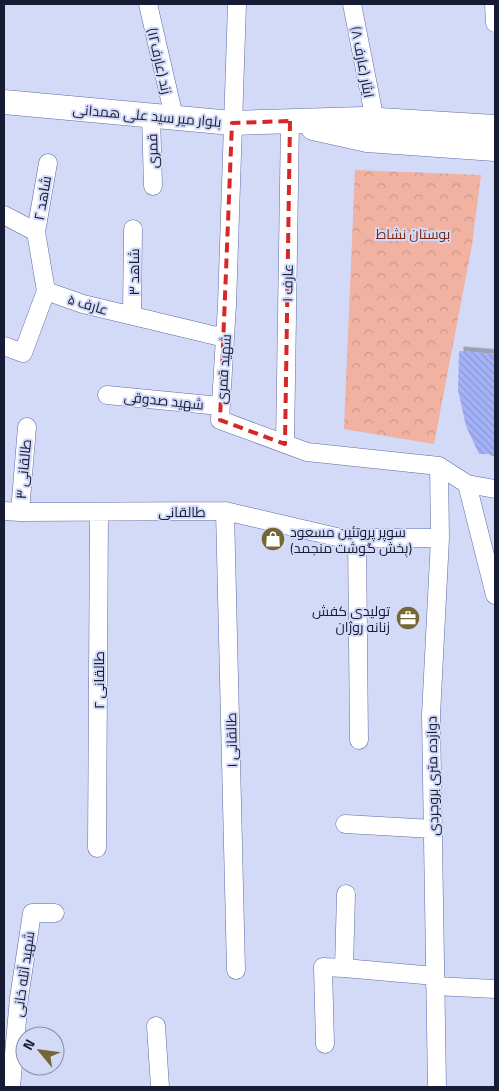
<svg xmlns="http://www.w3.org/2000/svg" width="499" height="1091" font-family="'Titillium Web',Cairo,sans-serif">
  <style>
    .park { fill: url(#park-crowns) }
    .building { fill: url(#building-back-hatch); filter: url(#shadow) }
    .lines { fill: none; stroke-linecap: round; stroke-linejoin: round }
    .minor-casing { stroke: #5f6aaa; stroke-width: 19 }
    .secondary-casing { stroke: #5f6aaa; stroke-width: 25 }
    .minor { stroke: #fff; stroke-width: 18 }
    .secondary { stroke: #fff; stroke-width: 24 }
    .marked { fill: none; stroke: #d62828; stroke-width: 4; stroke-dasharray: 10 6; stroke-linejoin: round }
    .labels { text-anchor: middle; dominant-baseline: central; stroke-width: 4; stroke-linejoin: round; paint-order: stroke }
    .street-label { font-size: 14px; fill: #171c35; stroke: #d3daf7 }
    .park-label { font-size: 14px; fill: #792814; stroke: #d3daf7 }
    .poi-label { font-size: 14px; fill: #171c35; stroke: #d3daf7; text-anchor: start }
  </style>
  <defs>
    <pattern id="park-crowns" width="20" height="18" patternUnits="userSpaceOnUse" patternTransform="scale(1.25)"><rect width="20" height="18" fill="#f1b2a1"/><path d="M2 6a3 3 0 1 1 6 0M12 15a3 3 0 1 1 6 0" fill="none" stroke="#ce988b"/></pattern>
    <pattern id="building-back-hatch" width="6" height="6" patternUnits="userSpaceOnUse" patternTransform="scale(1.25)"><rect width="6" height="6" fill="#a4b2f7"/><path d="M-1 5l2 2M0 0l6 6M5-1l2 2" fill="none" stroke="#8c98d4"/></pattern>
    <filter id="shadow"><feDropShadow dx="4.5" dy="-4.5" stdDeviation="0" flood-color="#0004"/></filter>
  </defs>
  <rect width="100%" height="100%" fill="#d3daf7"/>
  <path class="park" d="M355,170L481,175L472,245L434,444L344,429Z"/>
  <path class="building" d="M459,351L495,354V457L488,454H479L466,426L458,390Z"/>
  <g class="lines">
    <g class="minor-casing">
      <path id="minor" d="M148,4L174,117
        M237,4L227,305L220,420L307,452L439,466L467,484L495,595
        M352,4L377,131
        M494,4L495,23
        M151,115L153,186
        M4,215L36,232L46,291L83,304L225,338
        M36,232L48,163
        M132,315L133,229
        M4,346L23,353L46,291
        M107,395L220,406
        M285,444L290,121
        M467,484L495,489
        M4,511L20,512L225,511L341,538H440
        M225,511L236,970
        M20,512L27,427
        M357,538L359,740
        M345,824L433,829
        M97,848L99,512
        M346,894L344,968L435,976
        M435,986L495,989
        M156,1026L160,1087
        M325,1044L323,967L344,968
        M11,1087L19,998L32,913H55
        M437,1087L431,715L440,538L439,466"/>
    </g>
    <g class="secondary-casing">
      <path id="secondary" d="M4,102L232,123L363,119L495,127
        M313,128L367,140L495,149"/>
    </g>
    <use href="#minor" class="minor"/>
    <use href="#secondary" class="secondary"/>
  </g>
  <path class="marked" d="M290,121L285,444L220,420L232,123Z"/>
  <defs>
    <g id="shop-disc" transform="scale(1.25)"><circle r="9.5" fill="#746734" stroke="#d3daf7"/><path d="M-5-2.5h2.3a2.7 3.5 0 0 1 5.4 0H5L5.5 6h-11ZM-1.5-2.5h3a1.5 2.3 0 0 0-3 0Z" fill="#fff"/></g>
    <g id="office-disc" transform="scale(1.25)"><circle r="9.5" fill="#746734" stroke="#d3daf7"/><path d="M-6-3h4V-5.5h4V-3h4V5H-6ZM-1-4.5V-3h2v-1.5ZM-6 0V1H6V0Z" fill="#fff"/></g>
  </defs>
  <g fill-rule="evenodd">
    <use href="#shop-disc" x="273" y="539"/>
    <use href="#office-disc" x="408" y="618"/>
  </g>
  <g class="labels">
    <g class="street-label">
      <text transform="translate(160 61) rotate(77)">زند (عارف۱۲)</text>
      <text transform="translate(363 62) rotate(79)">ایثار (عارف ۸)</text>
      <text transform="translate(147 115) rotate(5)">بلوار میر سید علی همدانی</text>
      <text transform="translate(152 151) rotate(-91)">قمری</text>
      <text transform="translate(42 198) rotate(-80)">شاهد ۲</text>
      <text transform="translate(133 272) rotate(-90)">شاهد ۳</text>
      <text transform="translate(287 283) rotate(-89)">عارف ۱</text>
      <text transform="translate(88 304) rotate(16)">عارف ۵</text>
      <text transform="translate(223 369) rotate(-86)">شهید قمری</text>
      <text transform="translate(164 400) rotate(6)">شهید صدوقی</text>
      <text transform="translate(23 469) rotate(-85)">طالقانی ۳</text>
      <text x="182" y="511">طالقانی</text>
      <text transform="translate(98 680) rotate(-90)">طالقانی ۲</text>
      <text transform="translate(231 740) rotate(-91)">طالقانی ۱</text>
      <text transform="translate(432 776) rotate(-91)">دوازده متری بروجردی</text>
      <text transform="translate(23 974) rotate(-82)">شهید آتله خانی</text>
    </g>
    <g class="park-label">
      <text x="413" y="233">بوستان نشاط</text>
    </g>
    <g class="poi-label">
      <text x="290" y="531">سوپر پروتئین مسعود<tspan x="290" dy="16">(پخش گوشت منجمد)</tspan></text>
      <text x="390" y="610" text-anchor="end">تولیدی کفش<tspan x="390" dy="16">زنانه روژان</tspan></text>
    </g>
  </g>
  <rect width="499" height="1091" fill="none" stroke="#171c35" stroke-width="10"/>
  <g transform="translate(40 1051) rotate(299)"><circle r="24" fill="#d3daf7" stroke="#888ea9"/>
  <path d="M0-4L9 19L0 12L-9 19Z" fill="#746734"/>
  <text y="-8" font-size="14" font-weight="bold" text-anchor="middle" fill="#171c35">N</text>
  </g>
</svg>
